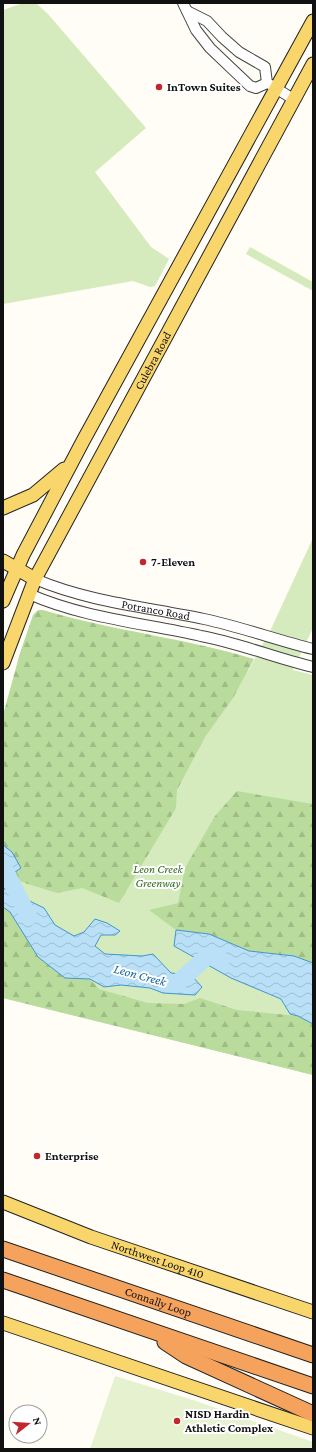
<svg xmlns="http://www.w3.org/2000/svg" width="316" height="1452" font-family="'Crimson Pro',serif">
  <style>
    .grass { fill: #d5ebbd }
    .forest { fill: url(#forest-firs) }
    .pitch { fill: #e6f2cf }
    .water { fill: url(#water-waves); stroke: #3f96cf }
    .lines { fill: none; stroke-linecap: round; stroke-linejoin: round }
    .river { stroke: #b9e0f7; stroke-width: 17 }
    .minor-casing { stroke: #444; stroke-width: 12 }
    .major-casing { stroke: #222; stroke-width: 15 }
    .highway-casing { stroke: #222; stroke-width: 17 }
    .minor { stroke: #fff; stroke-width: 10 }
    .major { stroke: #f9d66b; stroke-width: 13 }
    .highway { stroke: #f5a25d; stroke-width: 15 }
    .poi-dot { fill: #c4262e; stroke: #fff; stroke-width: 1.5 }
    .labels { text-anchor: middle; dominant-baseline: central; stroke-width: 4; stroke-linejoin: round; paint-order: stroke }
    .poi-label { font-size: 12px; font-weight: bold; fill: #111; stroke: #fff; text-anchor: start }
    .street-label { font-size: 12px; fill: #111; stroke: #fff }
    .park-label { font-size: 12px; font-style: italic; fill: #2f6b1f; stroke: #fff }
    .water-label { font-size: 13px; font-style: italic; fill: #1768a6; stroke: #fff }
  </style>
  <defs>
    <pattern id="forest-firs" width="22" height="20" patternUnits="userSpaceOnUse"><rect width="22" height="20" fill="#b9dc9c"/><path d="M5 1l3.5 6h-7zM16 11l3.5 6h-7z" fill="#9ebc85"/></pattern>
    <pattern id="water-waves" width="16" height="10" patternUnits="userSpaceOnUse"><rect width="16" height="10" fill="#b9e0f7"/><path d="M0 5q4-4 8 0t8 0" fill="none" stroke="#9ebfd3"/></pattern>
  </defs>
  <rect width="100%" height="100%" fill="#fffdf5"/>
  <path class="grass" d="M23,3H36L48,14L146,128L95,172L151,247L169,259L155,286L150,287L133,281L3,304V10Z
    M250,247L313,282V291L246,254Z
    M313,538V628L293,670L313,675V1075L3,998V752L248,671L271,629Z"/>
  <path class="forest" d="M38,610H43C113,631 185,638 254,659L233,698L205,737L177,790L176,808L119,903L82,888L57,893L25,883L9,876L20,867L12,852L3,845V715L20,653L33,615Z
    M237,791L313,804V963L294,956L249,951L209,934L176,930L149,910L178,903L185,868L215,816Z
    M3,907L10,912L38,957L65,978L90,979L99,989L148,1003L184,1004L200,998L237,1010L298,1016L313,1024V1075L3,998Z"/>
  <path class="pitch" d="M115,1376L196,1401L313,1442V1449H90Z"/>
  <path class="water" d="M3,845L12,852L21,868L9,876L3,873Z
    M3,888L44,908L55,925L74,936L84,932L95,919L107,923L120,931L115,935H101L95,946L105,954L142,956L153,954L171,973L191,975L202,987L195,995L163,993L150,988L121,985L104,987L90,979L65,978L38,957L10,912L3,907Z
    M176,930L209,934L249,951L294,956L313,963V1024L298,1016L290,1014L281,999L231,978L174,946Z"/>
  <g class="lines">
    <path class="river" d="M3,866L29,917
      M168,982L176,984L209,955L221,960"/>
    <g class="minor-casing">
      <g id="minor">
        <path d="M183,3L196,30L210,48L250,86L256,88L267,83"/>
        <path d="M187,11L207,21L222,37L239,52L265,67L267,83"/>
        <path d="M271,85L293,99"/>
        <path id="s1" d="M35,579C89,602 147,607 204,619C241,627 277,640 313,649"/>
        <path d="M29,594C84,618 143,623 201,636C239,643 275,658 313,667"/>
      </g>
    </g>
    <g class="major-casing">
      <g id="major">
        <path d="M3,508L33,495L64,469"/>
        <path d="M3,561L35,579"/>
        <path d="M3,601L23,555L83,441L313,21"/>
        <path id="s2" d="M3,663L35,579L313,64"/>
        <path id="s3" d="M3,1202L91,1237L313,1312"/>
        <path d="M3,1323L313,1428"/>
      </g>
    </g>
    <g class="highway-casing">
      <g id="highway">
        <path id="s4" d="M3,1249L313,1355"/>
        <path d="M3,1280L313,1386"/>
        <path d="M165,1342L186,1356L313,1414"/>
      </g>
    </g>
    <use href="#minor" class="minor"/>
    <use href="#major" class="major"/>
    <use href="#highway" class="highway"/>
  </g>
  <g class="poi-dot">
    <circle cx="159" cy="87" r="4"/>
    <circle cx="143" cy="562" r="4"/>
    <circle cx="37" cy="1156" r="4"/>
    <circle cx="177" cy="1421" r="4"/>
  </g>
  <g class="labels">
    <g class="poi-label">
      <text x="167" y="87">InTown Suites</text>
      <text x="151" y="562">7-Eleven</text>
      <text x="45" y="1156">Enterprise</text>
      <text x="185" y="1414">NISD Hardin<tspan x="185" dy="14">Athletic Complex</tspan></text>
    </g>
    <g class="street-label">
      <text stroke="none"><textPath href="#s2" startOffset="338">Culebra Road</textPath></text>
      <text stroke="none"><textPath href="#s1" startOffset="125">Potranco Road</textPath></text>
      <text stroke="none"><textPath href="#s3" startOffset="165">Northwest Loop 410</textPath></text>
      <text stroke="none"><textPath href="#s4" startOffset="164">Connally Loop</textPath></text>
    </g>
    <g class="park-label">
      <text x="158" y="869">Leon Creek<tspan x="158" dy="14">Greenway</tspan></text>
    </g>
    <g class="water-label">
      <text transform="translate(140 975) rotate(15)">Leon Creek</text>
    </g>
  </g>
  <rect width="316" height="1452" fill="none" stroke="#111111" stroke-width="8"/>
  <g transform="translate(28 1424) rotate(73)"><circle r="19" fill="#ffffff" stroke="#a0a0a0"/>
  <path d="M0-3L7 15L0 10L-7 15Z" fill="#c4262e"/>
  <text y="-6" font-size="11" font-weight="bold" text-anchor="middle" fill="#111111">N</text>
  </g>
</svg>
